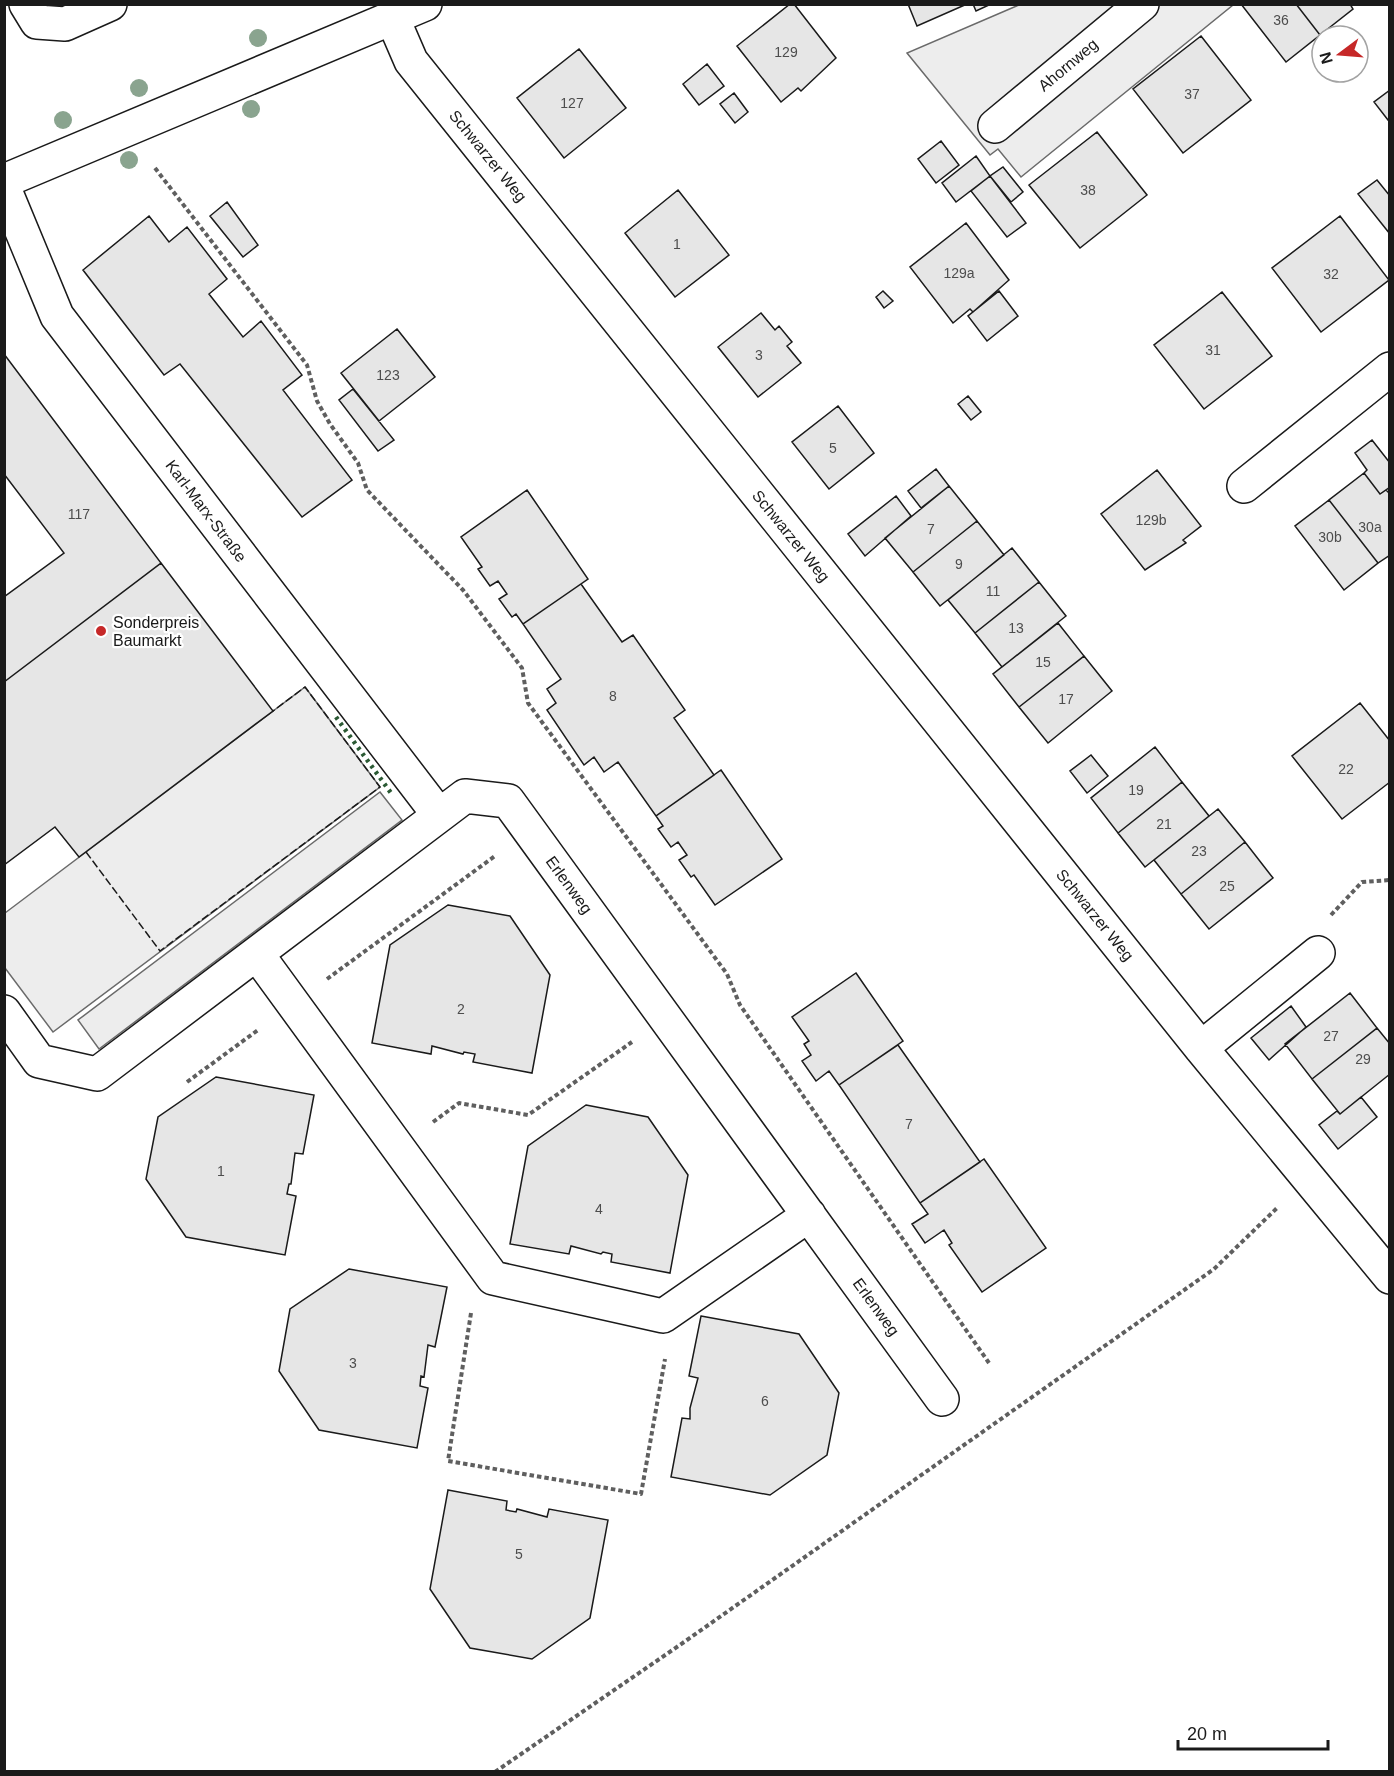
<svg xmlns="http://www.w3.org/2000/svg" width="1394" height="1776" font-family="Arial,sans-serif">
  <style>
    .built { fill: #ededed; stroke: #6a6a6a; stroke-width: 1.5 }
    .building { fill: #e6e6e6; stroke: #1a1a1a; stroke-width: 1.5 }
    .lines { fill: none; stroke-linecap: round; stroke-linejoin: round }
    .minor-casing { stroke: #1a1a1a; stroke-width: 36 }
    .major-casing { stroke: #1a1a1a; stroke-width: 36 }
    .path { stroke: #5f5f5f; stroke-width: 4; stroke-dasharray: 4.5 3; stroke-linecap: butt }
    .minor { stroke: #fff; stroke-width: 33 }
    .major { stroke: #fff; stroke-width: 33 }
    .hedge { stroke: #2b5a34; stroke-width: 4.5; stroke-dasharray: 3 4.5; stroke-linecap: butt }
    .fence { stroke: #1a1a1a; stroke-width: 1.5; stroke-dasharray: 8 3; stroke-linecap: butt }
    .tree { fill: #8aa48f }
    .poi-dot { fill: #c62828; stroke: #fff; stroke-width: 2 }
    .labels { text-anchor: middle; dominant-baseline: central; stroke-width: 4.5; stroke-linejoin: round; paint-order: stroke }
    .number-label { font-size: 14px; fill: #4d4d4d }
    .street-label { font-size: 16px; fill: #1a1a1a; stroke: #fff }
    .poi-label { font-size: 16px; fill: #1a1a1a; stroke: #fff; text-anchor: start }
  </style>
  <rect width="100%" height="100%" fill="#fff"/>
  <path class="built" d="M1019,5H1233L1021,177L998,149L990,155L907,53Z
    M305,687L380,787L53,1032L5,968V913Z
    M380,792L402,820L99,1049L78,1020Z"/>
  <path class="building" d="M790,4H794L836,58L801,91L798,88L781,102L737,46Z
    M908,4H967L917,26Z
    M973,4H991L976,11Z
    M1241,4H1296L1320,35L1286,62Z
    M1296,4H1350L1353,9L1320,35Z
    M1201,36L1251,100L1183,153L1133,89Z
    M579,49L626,108L564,158L517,98Z
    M707,64L724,86L699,105L683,84Z
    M1390,90V119L1388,120L1374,102Z
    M734,93L748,112L735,123L720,104Z
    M1097,132L1147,195L1080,248L1029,185Z
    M941,141L959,165L936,183L918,159Z
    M976,156L990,176L956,202L942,183Z
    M1003,167L1023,192L1011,202L990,176Z
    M990,176L1026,223L1007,237L971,191Z
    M1377,180L1390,196V234L1358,194Z
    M678,190L729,255L675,297L625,233Z
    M227,202L258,245L243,257L210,216Z
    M149,216L169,242L187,227L227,279L209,294L243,337L261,321L302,375L283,390L352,480L302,517L180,364L164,375L83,270Z
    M1340,216L1389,280L1321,332L1272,268Z
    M966,223L1009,280L973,312L970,309L953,323L910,267Z
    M883,291L893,301L884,308L876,297Z
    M999,291L1018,316L987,341L968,316Z
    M1222,292L1272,356L1204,409L1154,345Z
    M761,313L775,330L779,326L792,342L787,346L801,363L758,397L718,347Z
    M397,329L435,377L379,421L341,373Z
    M4,354L161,563L4,682V597L64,553L4,474Z
    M353,389L394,440L378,451L339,400Z
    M968,396L981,412L971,420L958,404Z
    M838,406L874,453L829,489L792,442Z
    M1372,440L1390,463V487L1380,494L1364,473L1367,470L1355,453Z
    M936,469L949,486L921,508L908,491Z
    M1157,470L1201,526L1183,540L1186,543L1145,570L1101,514Z
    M1364,473L1380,494L1386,490L1390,494V555L1378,563L1329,500Z
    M949,486L977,521L913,572L885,538Z
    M527,490L588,579L523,624L516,614L512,617L499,599L507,594L498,581L490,586L478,569L482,567L461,537Z
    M896,496L911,516L865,556L848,534Z
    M1329,500L1378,563L1344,590L1295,526Z
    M977,521L1004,555L940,606L913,572Z
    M1012,548L1039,582L975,633L948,600Z
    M161,563L273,711L79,857L55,827L4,865V682Z
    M1039,582L1066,616L1002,667L975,633Z
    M581,584L622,642L633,635L685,710L674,718L714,775L656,816L618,762L604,772L594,757L584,765L547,710L556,703L547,689L561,679L523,624Z
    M1058,623L1084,656L1019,707L993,674Z
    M1084,656L1112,691L1048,743L1019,707Z
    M1360,703L1390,741V782L1342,819L1292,756Z
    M1155,747L1182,782L1118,833L1091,798Z
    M1091,755L1108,776L1087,793L1070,771Z
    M721,770L782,859L715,905L694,875L691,877L679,860L687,855L678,842L671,847L658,829L663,826L656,816Z
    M1182,782L1209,816L1145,867L1118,833Z
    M1218,809L1245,842L1181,894L1154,860Z
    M1245,842L1273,878L1209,929L1181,894Z
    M448,905L510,916L550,975L532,1073L473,1062L475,1054L464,1052L463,1054L432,1046L431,1054L372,1043L390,945Z
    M856,973L903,1041L839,1085L829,1071L816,1081L802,1061L811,1055L804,1044L809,1041L792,1017Z
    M1350,993L1377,1028L1312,1079L1285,1044Z
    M1291,1006L1306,1027L1269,1060L1251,1038Z
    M1377,1028L1390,1044V1074L1340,1114L1312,1079Z
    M898,1045L980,1162L920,1203L839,1085Z
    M216,1077L314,1095L303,1154L295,1153L291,1184H289L287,1194L296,1196L285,1255L186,1237L146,1179L158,1117Z
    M1361,1097L1377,1117L1338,1149L1319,1125L1337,1111L1340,1114Z
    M586,1105L648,1117L688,1175L670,1273L611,1262L612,1254L603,1252L601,1254L571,1246L569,1254L510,1244L528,1146Z
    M984,1159L1046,1248L982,1292L949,1245L952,1243L944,1230L925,1243L912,1224L928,1214L920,1203Z
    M349,1269L447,1287L435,1347L428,1345L424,1377L421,1376L420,1386L428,1388L417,1448L319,1430L279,1371L290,1309Z
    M701,1316L799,1334L839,1393L827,1455L770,1495L671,1477L682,1418L690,1419V1408L698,1378L689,1376Z
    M448,1490L507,1501L506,1510L516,1512L517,1509L547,1517L549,1509L608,1520L590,1618L532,1659L470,1648L430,1589Z"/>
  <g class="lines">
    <g class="minor-casing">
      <path id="minor" d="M26,4L37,22L65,24L110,4
        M392,17L411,61L1201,1048L1390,1277
        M995,126L1142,4
        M4,188L57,316L439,815
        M1244,486L1390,369
        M257,954L493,1278L663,1316L809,1215
        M4,1012L39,1061L97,1074L465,796L508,801L942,1399
        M1201,1048L1318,953"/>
    </g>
    <g class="major-casing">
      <path id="major" d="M4,181L425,4"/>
    </g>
    <path class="path" d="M155,168L307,365L317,401L330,424L358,463L367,490L463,590L522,668L528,703L727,974L740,1005L989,1363
      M1331,915L1362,882L1390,880
      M327,979L495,856
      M187,1082L258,1030
      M433,1122L459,1103L528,1115L632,1042
      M471,1313L448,1461L641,1494L665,1359
      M495,1772L687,1640L1214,1269L1277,1208"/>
    <use href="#minor" class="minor"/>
    <use href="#major" class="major"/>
    <path class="hedge" d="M336,717L391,793"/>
    <path class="fence" d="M86,852L160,951L380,787L305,687L273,711"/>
  </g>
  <g class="tree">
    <circle cx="258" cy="38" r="9"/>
    <circle cx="139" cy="88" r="9"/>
    <circle cx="251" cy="109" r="9"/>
    <circle cx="63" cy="120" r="9"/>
    <circle cx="129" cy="160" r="9"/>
  </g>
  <circle class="poi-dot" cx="101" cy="631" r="6"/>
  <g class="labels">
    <g class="number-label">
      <text x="1281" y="20">36</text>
      <text x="786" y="52">129</text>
      <text x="1192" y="94">37</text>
      <text x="572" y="103">127</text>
      <text x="1088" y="190">38</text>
      <text x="677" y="244">1</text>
      <text x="959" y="273">129a</text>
      <text x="1331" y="274">32</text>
      <text x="1213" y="350">31</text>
      <text x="759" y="355">3</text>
      <text x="388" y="375">123</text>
      <text x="833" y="448">5</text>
      <text x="79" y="514">117</text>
      <text x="1151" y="520">129b</text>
      <text x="1370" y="527">30a</text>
      <text x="931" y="529">7</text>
      <text x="1330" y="537">30b</text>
      <text x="959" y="564">9</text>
      <text x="993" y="591">11</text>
      <text x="1016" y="628">13</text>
      <text x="1043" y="662">15</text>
      <text x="613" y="696">8</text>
      <text x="1066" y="699">17</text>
      <text x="1346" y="769">22</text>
      <text x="1136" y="790">19</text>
      <text x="1164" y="824">21</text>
      <text x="1199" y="851">23</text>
      <text x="1227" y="886">25</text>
      <text x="461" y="1009">2</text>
      <text x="1331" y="1036">27</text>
      <text x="1363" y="1059">29</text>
      <text x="909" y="1124">7</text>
      <text x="221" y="1171">1</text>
      <text x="599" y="1209">4</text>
      <text x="353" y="1363">3</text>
      <text x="765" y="1401">6</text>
      <text x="519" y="1554">5</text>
    </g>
    <g class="street-label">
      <text transform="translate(1068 65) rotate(-40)">Ahornweg</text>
      <text transform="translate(488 156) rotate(51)">Schwarzer Weg</text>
      <text transform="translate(206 511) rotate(53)">Karl-Marx-Straße</text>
      <text transform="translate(791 536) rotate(51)">Schwarzer Weg</text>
      <text transform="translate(569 885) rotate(54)">Erlenweg</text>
      <text transform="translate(1095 915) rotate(51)">Schwarzer Weg</text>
      <text transform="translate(876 1307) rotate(54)">Erlenweg</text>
    </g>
    <g class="poi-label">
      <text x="113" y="622">Sonderpreis<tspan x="113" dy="18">Baumarkt</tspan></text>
    </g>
  </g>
  <rect width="1394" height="1776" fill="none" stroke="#1a1a1a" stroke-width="12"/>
  <g transform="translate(1340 54) rotate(254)"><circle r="28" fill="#ffffff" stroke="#a3a3a3" stroke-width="1.5"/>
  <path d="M0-4.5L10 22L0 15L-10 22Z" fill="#c62828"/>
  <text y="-9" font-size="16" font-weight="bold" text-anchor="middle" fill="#1a1a1a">N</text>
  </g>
  <path d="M1178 1740v9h150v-9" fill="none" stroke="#1a1a1a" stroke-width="3"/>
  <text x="1187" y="1740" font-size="18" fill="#1a1a1a" stroke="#ffffff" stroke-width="4.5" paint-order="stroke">20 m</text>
</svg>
